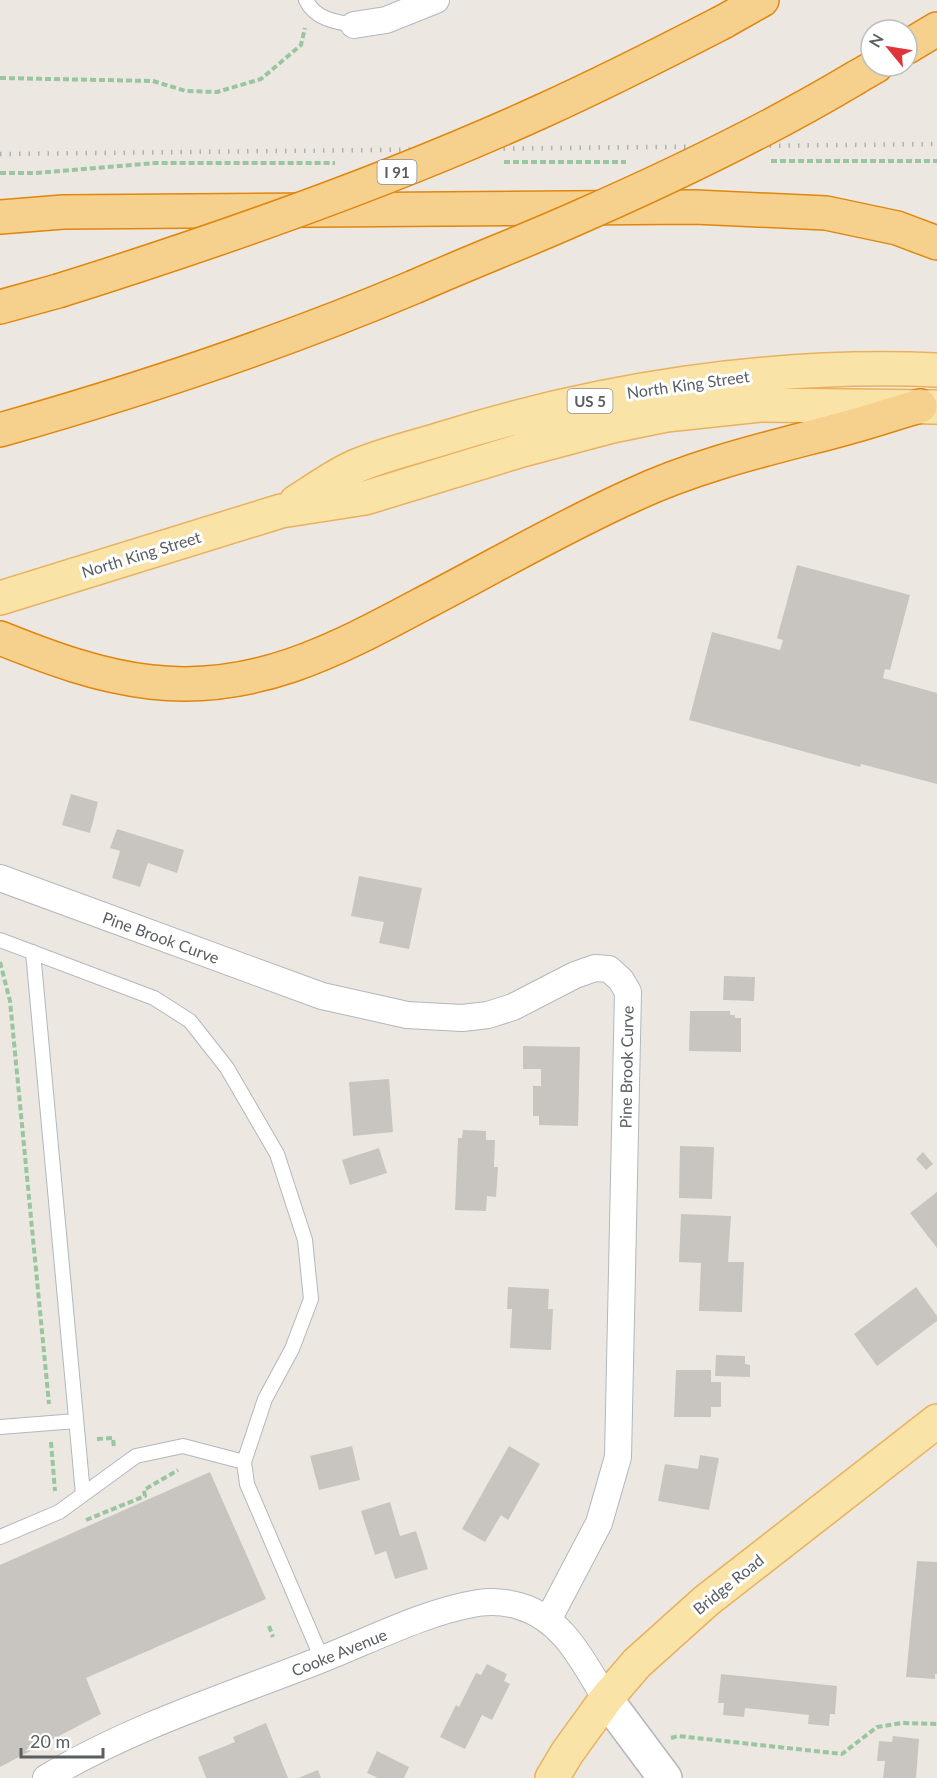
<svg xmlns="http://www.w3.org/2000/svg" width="937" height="1778" font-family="Lato,sans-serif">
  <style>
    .building { fill: #c8c5c0 }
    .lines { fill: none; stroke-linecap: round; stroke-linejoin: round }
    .service-casing { stroke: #b3b7bb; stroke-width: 16 }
    .minor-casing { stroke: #b3b7bb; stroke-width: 28 }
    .tertiary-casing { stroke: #b3b7bb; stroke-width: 36 }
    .primary-casing { stroke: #e9b15d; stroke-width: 36 }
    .motorway-casing { stroke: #e0860d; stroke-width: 36 }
    .path { stroke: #99c5a0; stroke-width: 4; stroke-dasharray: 6 3; stroke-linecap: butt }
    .service { stroke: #fff; stroke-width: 14 }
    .minor { stroke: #fff; stroke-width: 26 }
    .tertiary { stroke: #fff; stroke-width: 33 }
    .primary { stroke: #fae3a7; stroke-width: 33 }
    .motorway { stroke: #f6d08d; stroke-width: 33 }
    .rail { stroke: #b0b1b1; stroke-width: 4.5; stroke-dasharray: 1.5 8; stroke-linecap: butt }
    .motorway-bridge-casing { stroke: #e0860d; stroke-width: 36; stroke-linecap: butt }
    .motorway-bridge { stroke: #f6d08d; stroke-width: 33 }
    .labels { text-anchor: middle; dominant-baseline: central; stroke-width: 6; stroke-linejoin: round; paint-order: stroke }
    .shield { fill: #fff; stroke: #8b8e90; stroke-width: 1.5 }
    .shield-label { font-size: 15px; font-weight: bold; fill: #595e61 }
    .street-label { font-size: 16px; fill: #595e61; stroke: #fff }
  </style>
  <rect width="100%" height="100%" fill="#ece8e1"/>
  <path class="building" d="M797,565L910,595L890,670L885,669L883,678L937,693V784L861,764L860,767L689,720L712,632L780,650L783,640L777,638Z
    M71,794L98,802L90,833L62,825Z
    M117,829L184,850L177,873L148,863L140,887L112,878L120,851L110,848Z
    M359,876L422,888L409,949L379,943L384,922L351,916Z
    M724,976L755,977L754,1001L723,1000Z
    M690,1011H730V1015H735V1018H741V1052L689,1051Z
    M523,1046L580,1047L578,1126L539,1125V1116H533V1086H541V1069H523Z
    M389,1079L393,1132L353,1136L349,1082Z
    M463,1130L486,1131V1140H495L494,1167H498L496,1197L487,1196L486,1211L455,1210L458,1138H462Z
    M680,1146L714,1147L712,1199L679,1198Z
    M379,1148L387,1173L350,1185L342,1160Z
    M923,1152L933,1164L926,1170L916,1159Z
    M937,1192V1248L910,1213Z
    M681,1214L731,1216L728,1262H744L742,1312L699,1311L701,1263L679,1262Z
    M508,1287L549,1289L548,1309H553L551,1350L510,1348L512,1309H507Z
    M916,1287L937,1316V1321L877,1366L854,1334Z
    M716,1355L745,1356V1364L750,1365V1377L715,1376Z
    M676,1370H711V1382H721V1407H711V1417H674Z
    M352,1446L360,1480L319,1490L310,1456Z
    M509,1446L540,1464L508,1520L501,1515L485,1542L462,1529Z
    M700,1455L719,1458L709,1510L658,1501L665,1464L698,1469Z
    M210,1472L266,1599L86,1678L101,1714L0,1767V1565Z
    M390,1502L400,1536L416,1531L428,1569L395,1579L386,1551L375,1555L361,1511Z
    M917,1561L937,1562V1674H935V1679L906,1677Z
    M487,1664L507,1674L504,1681L510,1684L492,1720L482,1715L465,1749L440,1737L456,1705L459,1707L476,1673L481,1675Z
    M721,1674L837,1686L835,1714H830L829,1726L808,1724L809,1715L745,1708L744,1717L723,1715L724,1703H718Z
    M266,1723L288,1778H206L198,1757L235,1742L233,1737Z
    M893,1736L919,1739L916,1778H883L885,1761H877L879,1741L892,1742Z
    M377,1751L409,1767L404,1778H378L367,1773Z
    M318,1770L321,1778H298Z"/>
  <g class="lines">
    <g class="service-casing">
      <path id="service" d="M306,0C315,19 335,22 354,25
        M0,940L154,998L190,1021L227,1068L277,1154L305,1240L311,1299L292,1349L265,1399L244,1462L247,1484L322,1659
        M33,952L83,1494
        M0,1427L76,1421
        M0,1537L59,1512L136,1456L183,1446L244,1462"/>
    </g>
    <g class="minor-casing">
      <path id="minor" d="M354,25L386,20L436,0
        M0,878L322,996L407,1015L462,1018L488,1015L513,1007L575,975L595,968L609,969L621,980L628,992L618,1457L599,1523L548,1620
        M46,1778C130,1727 229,1696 320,1660C371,1640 424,1612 478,1603C491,1601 506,1602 519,1606C564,1619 583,1662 606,1699"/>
    </g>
    <g class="tertiary-casing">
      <path id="tertiary" d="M606,1699L665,1778"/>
    </g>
    <g class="primary-casing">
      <path id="primary" d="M296,502C315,490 334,476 354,467C381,455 412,448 441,439C600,389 770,363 937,370
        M0,598L281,511L365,498L522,450L612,426L666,415L760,405L937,407
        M552,1778L567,1753L606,1699L637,1663L706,1601L937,1421"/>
    </g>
    <g class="motorway-casing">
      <path id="motorway" d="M723,22L762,0
        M907,47L937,29
        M857,77L876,66
        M0,217L63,212L695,207L826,213L897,228L937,243
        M0,307L58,291
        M0,430C141,390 279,344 414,287
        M0,638C50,658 98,676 151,682C256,694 338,649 426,602C495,566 562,527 633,495C697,465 767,449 835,431C864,424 892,414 920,406"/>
    </g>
    <path class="path" d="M0,78L153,81L186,91L217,92L261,79L301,45L305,28
      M771,161H937
      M504,162H626
      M0,173H36L155,163H335
      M0,962L10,1001L49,1404
      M97,1439L113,1438L114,1448
      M51,1442L55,1491
      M86,1520L145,1496L144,1490L178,1470
      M269,1626L273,1637
      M671,1738L678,1736L842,1754L877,1727L902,1723L937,1724"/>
    <use href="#service" class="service"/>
    <use href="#minor" class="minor"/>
    <use href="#tertiary" class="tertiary"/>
    <use href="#primary" class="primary"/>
    <use href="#motorway" class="motorway"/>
    <path class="rail" d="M0,154L937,144"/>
    <g class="motorway-bridge-casing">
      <path id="motorway-bridge" d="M414,287C468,263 523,242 577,218C673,176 767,131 857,77
        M58,291C221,240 384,183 540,112C602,84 663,53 723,22"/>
    </g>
    <use href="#motorway-bridge" class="motorway-bridge"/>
  </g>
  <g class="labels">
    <g class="shield">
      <rect x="377.5" y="160" width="39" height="24" rx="4.5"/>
      <rect x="567.5" y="389" width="45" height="24" rx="4.5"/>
    </g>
    <g class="shield-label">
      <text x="397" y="172">I 91</text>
      <text x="590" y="401">US 5</text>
    </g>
    <g class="street-label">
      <text transform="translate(688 384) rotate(-8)">North King Street</text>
      <text transform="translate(141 554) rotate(-17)">North King Street</text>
      <text transform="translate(161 937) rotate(20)">Pine Brook Curve</text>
      <text transform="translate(626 1067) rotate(-89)">Pine Brook Curve</text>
      <text transform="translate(728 1584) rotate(-39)">Bridge Road</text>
      <text transform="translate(339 1652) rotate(-22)">Cooke Avenue</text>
    </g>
  </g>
  <g transform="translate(889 48) rotate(300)"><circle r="28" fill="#ffffff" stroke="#bdbfc0" stroke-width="1.5"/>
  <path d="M0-4.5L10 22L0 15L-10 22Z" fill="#df343a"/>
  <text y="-9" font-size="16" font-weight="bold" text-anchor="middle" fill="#595e61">N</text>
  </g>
  <path d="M21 1748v9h82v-9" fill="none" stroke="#595e61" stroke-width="3"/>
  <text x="30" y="1748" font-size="18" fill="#595e61" stroke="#ffffff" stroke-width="4.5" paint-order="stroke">20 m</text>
</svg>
